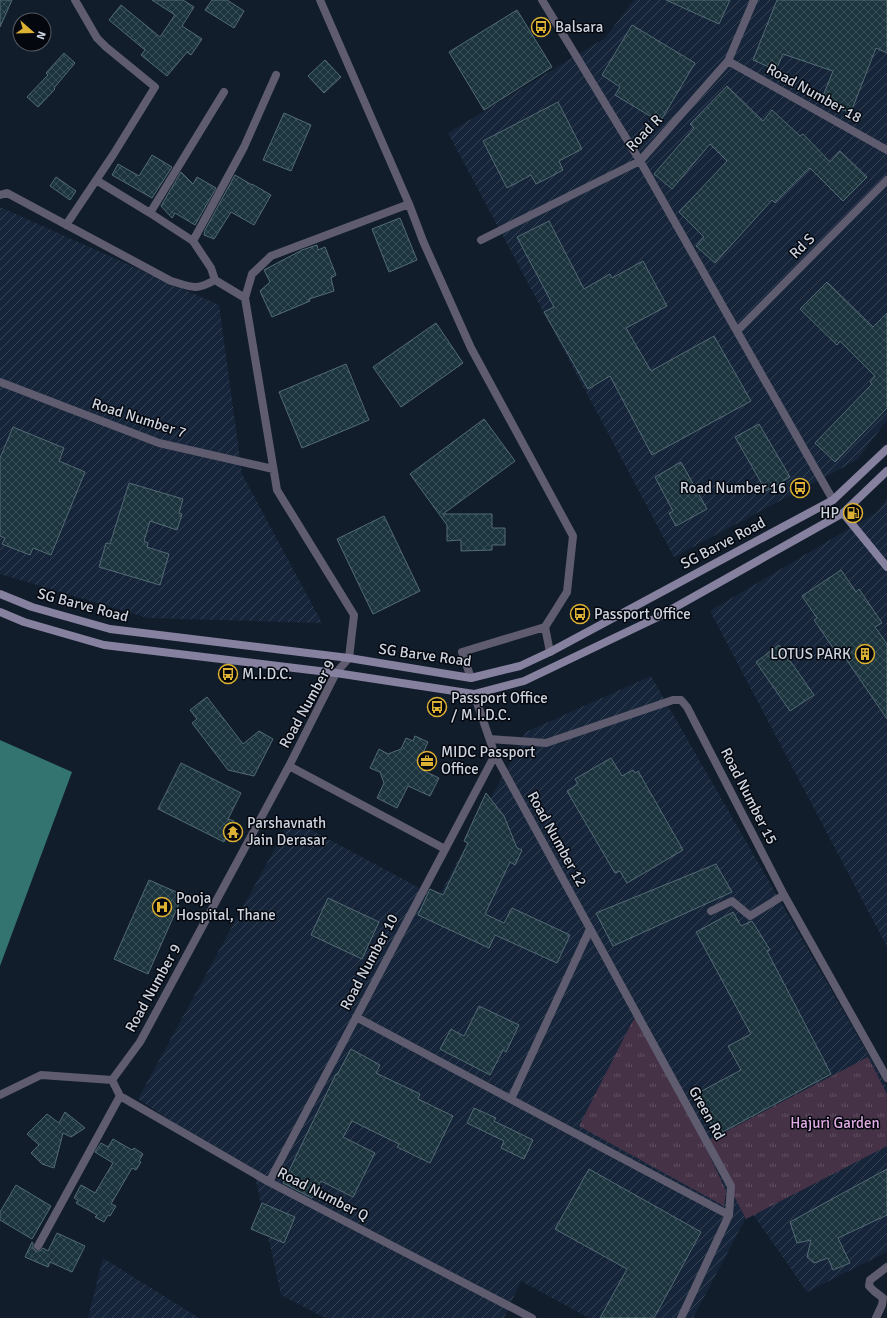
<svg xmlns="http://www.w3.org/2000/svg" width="887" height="1318" font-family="Signika,sans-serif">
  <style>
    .industrial { fill: url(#industrial-furrows) }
    .grass { fill: url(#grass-tufts) }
    .water { fill: #337470 }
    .building { fill: url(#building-cross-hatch); stroke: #526b75 }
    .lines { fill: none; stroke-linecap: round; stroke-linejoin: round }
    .street { stroke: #5f5c6f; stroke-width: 8 }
    .secondary { stroke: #85819f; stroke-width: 8 }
    .labels { text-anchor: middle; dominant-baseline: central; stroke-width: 3; stroke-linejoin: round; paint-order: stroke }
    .poi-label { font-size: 15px; fill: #cdd4df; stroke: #04070d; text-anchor: start }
    .street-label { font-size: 15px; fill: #cdd4df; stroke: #04070d }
    .park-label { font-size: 15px; fill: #e1abe3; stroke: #04070d }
  </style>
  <defs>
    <pattern id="industrial-furrows" width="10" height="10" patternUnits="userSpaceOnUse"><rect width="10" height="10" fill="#17253a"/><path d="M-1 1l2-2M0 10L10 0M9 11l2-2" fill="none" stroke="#384456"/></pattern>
    <pattern id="grass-tufts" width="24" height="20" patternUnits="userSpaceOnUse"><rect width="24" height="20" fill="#463247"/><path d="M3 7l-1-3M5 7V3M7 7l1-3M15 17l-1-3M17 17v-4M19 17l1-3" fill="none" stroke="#604f61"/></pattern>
    <pattern id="building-cross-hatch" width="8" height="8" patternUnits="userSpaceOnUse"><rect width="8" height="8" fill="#1c343d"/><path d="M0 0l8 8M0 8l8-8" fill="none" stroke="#3c5059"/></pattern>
  </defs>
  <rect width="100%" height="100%" fill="#121d2c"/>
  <path class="industrial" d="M634,0H887V420L857,460L674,557L448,133L605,38Z
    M0,207L219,305L242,474L322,623L148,618L0,574Z
    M887,499V947L710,611L877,512Z
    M651,676L887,1087V1252L807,1292L750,1210L693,1318H589L521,1281L504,1318H325L281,1295L255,1176L138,1099L291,819L438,898L526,732Z
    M103,1258L199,1318H88Z"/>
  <path class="grass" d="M635,1018L705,1146L726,1191L724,1206L579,1126L631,1024Z
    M868,1057L887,1094V1146L746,1219L706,1142Z"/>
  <path class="water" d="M0,740L72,772L0,966Z"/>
  <path class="building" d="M0,0H12L0,27Z
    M152,0H183L194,7L182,26L202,39L191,55L187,52L167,76L141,55L145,50L109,20L121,5L160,37L175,15Z
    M212,0H227L244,11L234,28L205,10Z
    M666,0H730L719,24Z
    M777,0H887V53L876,48L851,112L834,108L821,101L833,71L783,54L776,70L753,60Z
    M517,10L552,67L484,110L449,52Z
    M632,25L695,63L660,122L615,95L620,87L602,75Z
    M64,53L75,63L54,88L55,89L38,107L27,97L48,75L46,73Z
    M325,60L341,77L324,93L308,76Z
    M727,86L763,121L772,110L800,136L803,134L830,162L840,151L867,177L843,201L810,168L775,203L772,200L715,263L696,246L704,237L679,212L727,161L710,144L672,189L654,174L694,128L690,124Z
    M558,102L582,149L559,161L563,170L550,177L536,184L531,175L507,188L483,141Z
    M284,113L311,125L291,171L263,160Z
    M152,155L172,167L152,198L112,175L118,164L139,176Z
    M181,172L193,184L197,177L216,188L195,225L175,213L172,218L161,206Z
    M235,175L252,185V184L271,195L254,225L231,212L214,239L204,235L205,230Z
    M56,177L76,191L70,200L50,186Z
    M400,218L417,260L389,272L372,229Z
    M549,221L584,289L610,274L612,278L643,261L667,306L626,328L651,371L714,336L751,401L652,455L610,376L588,389L544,312L554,307L517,237Z
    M317,245L318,250L325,247L336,275L331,278L334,291L309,299L310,301L272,317L260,291L270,282L264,270L302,250Z
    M827,282L873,327L887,313V408L835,462L815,443L872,384L870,382L875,376L840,341L837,345L800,309Z
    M436,323L463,363L401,407L373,367Z
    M346,364L369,420L302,448L279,392Z
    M484,419L515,461L443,514H492V528H505V545H492V550L461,551V540L447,541V525L410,474Z
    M759,424L790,477L766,491L735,437Z
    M13,427L64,448L59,461L85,472L51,555L33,548L30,555L2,544L5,538L0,536V458Z
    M681,462L707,509L676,526L669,513L673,511L655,477Z
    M129,483L183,499L179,513L182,514L177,530L150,521L144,541L148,543L147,547L169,554L160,585L99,567L106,543L110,544Z
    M384,516L420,591L373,614L337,539Z
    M841,570L856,592L859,589L882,623L875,627L887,644V719L842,653L838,655L814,620L817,618L802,596Z
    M779,645L814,695L790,711L756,662Z
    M207,697L243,744L259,731L273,739L254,776L228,770L192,723L197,719L190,710Z
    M415,736L428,742L419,762L422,770L439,778L430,796L408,786L397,808L377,798L384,783L380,772L370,768L379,749L388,754L401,749L406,738L413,741Z
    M611,758L622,776L633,770L635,773L638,771L683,850L627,883L620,871L615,873L567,791L578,784L575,779Z
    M181,763L241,793L228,819L234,821L224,842L158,809Z
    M486,793L504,816L517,848L522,850L515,865L510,862L485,914L504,923L512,908L570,935L557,963L495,935L489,948L418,915L430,889L443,895L468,843L464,841Z
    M716,864L732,892L613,946L596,913Z
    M149,880L183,895L148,974L114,959Z
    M328,898L379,922L362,959L311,935Z
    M733,912L741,926L752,921L770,950L767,951L831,1074L717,1135L696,1094L741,1070L728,1046L751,1034L696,932Z
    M479,1006L519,1025L506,1052L503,1050L490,1075L440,1049L451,1029L464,1036Z
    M351,1049L380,1065L376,1073L420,1094L418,1099L453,1116L430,1163L397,1147L399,1144L352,1121L343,1137L375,1153L353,1197L321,1181L312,1198L283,1183L336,1074L337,1075Z
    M474,1108L496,1118L494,1121L533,1140L524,1159L501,1148L504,1141L467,1123Z
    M65,1112L85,1128L71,1137L63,1133L54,1168L42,1164L31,1153L39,1145L27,1134L47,1114L59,1123Z
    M113,1139L132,1150L134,1148L143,1154L139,1161L141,1162L136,1170L132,1168L111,1204L116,1206L110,1216L108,1215L104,1222L95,1217L97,1215L76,1203L78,1200L74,1198L81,1185L95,1193L113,1163L95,1152L101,1143L108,1147Z
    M589,1169L701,1232L654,1318H600L627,1269L555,1229Z
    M887,1169V1215L838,1238L850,1263L833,1270L828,1258L814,1263L807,1257L811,1240L797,1243L790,1222Z
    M16,1185L51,1206L32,1239L0,1220V1212Z
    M262,1203L295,1217L284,1243L251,1229Z
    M57,1233L85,1246L72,1272L50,1262L48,1267L25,1257L32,1242L33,1243V1248L36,1251H40L43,1248L48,1251Z"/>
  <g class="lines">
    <path class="street" d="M320,0L409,204L423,241L471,348L573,536L567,592L545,627L462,652L471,678
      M542,0L640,161L833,500
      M728,61L887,150
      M96,180L150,213L193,241L211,268L215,280L245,298
      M0,195L7,193L171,281C192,287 195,291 215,280
      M150,213L224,92
      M66,225L113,155L155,87L106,47L97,38L75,0
      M481,240L640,161L728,61L754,0
      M193,241L244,147L276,75
      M737,331L887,180
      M0,382L159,443L273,469
      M545,627L550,652
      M474,694L495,755L731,1186L729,1215L681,1318
      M490,739L546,743L673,700H681L687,707L784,895L887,1078
      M289,766L445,849
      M711,911L732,901L750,916L784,895
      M356,1017L729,1215
      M112,1080L120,1096L269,1182L532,1318
      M0,1095L41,1075L112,1080L140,1042L289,766L336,673L349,658L354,615L277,490L245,298L252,274L271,256L409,204
      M511,1099L590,929
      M269,1182L495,755
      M38,1246L120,1096
      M876,1318L882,1305L883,1298L874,1291L869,1286L870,1280L887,1267"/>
    <path class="secondary" d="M843,513L887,567
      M0,594L32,607L110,629L349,658L471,678L520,666L550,652L833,500L887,449
      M0,612L24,622L104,645L336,673L474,694L524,681L656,618L843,513L887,471"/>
  </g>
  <defs>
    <g id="bus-ring" transform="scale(1)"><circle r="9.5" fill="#04070d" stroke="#ddb133" stroke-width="1.5"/><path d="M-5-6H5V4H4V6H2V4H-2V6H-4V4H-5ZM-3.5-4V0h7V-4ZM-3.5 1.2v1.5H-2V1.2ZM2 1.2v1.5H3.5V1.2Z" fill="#ddb133"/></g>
    <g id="fuel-ring" transform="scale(1)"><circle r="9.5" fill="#04070d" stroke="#ddb133" stroke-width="1.5"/><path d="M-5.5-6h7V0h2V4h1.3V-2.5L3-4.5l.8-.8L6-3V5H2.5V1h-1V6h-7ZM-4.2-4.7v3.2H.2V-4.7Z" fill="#ddb133"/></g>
    <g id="building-ring" transform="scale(1)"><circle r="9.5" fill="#04070d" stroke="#ddb133" stroke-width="1.5"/><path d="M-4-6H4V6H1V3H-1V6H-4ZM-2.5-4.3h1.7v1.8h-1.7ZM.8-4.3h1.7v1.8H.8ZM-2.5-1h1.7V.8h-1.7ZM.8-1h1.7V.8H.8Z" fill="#ddb133"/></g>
    <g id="office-ring" transform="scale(1)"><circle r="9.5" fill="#04070d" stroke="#ddb133" stroke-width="1.5"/><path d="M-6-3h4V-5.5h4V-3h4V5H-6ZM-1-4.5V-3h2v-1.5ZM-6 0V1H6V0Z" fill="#ddb133"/></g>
    <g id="temple-ring" transform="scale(1)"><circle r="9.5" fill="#04070d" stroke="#ddb133" stroke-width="1.5"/><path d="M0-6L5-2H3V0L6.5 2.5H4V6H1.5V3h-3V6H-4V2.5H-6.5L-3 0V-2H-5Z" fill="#ddb133"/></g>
    <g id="hospital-ring" transform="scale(1)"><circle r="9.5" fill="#04070d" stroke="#ddb133" stroke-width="1.5"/><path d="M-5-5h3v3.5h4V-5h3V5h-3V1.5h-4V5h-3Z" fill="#ddb133"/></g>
  </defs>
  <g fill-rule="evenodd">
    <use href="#bus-ring" x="541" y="27"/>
    <use href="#bus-ring" x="800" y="488"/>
    <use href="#fuel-ring" x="853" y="513"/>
    <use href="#bus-ring" x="580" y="614"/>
    <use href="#building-ring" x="865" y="654"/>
    <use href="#bus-ring" x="228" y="674"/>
    <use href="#bus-ring" x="437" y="707"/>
    <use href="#office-ring" x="427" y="761"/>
    <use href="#temple-ring" x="233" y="832"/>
    <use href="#hospital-ring" x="162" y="907"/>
  </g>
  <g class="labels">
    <g class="poi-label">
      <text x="555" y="27">Balsara</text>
      <text x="786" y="488" text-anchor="end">Road Number 16</text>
      <text x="839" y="513" text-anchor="end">HP</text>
      <text x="594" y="614">Passport Office</text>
      <text x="851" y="654" text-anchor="end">LOTUS PARK</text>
      <text x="242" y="674">M.I.D.C.</text>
      <text x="451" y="698">Passport Office<tspan x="451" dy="17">/ M.I.D.C.</tspan></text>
      <text x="441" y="752">MIDC Passport<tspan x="441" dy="17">Office</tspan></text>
      <text x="247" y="823">Parshavnath<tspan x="247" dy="17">Jain Derasar</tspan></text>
      <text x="176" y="898">Pooja<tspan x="176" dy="17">Hospital, Thane</tspan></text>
    </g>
    <g class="street-label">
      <text transform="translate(814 93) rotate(29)">Road Number 18</text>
      <text transform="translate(644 133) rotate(-46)">Road R</text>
      <text transform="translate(802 246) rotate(-45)">Rd S</text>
      <text transform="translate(139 418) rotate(18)">Road Number 7</text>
      <text transform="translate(723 543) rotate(-28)">SG Barve Road</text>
      <text transform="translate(83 605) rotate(15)">SG Barve Road</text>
      <text transform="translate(425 655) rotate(8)">SG Barve Road</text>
      <text transform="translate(307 704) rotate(-61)">Road Number 9</text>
      <text transform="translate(749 796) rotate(63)">Road Number 15</text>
      <text transform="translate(557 839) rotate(61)">Road Number 12</text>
      <text transform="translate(369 962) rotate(-62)">Road Number 10</text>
      <text transform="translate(153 988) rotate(-61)">Road Number 9</text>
      <text transform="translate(707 1113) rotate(61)">Green Rd</text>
      <text transform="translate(323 1194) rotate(27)">Road Number Q</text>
    </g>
    <g class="park-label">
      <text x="835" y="1123">Hajuri Garden</text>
    </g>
  </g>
  <g transform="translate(32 32) rotate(110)"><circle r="19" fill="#04070d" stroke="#545961"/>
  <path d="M0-3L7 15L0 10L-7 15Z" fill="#ddb133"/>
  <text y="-6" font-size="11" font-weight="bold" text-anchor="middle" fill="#cdd4df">N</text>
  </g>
</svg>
